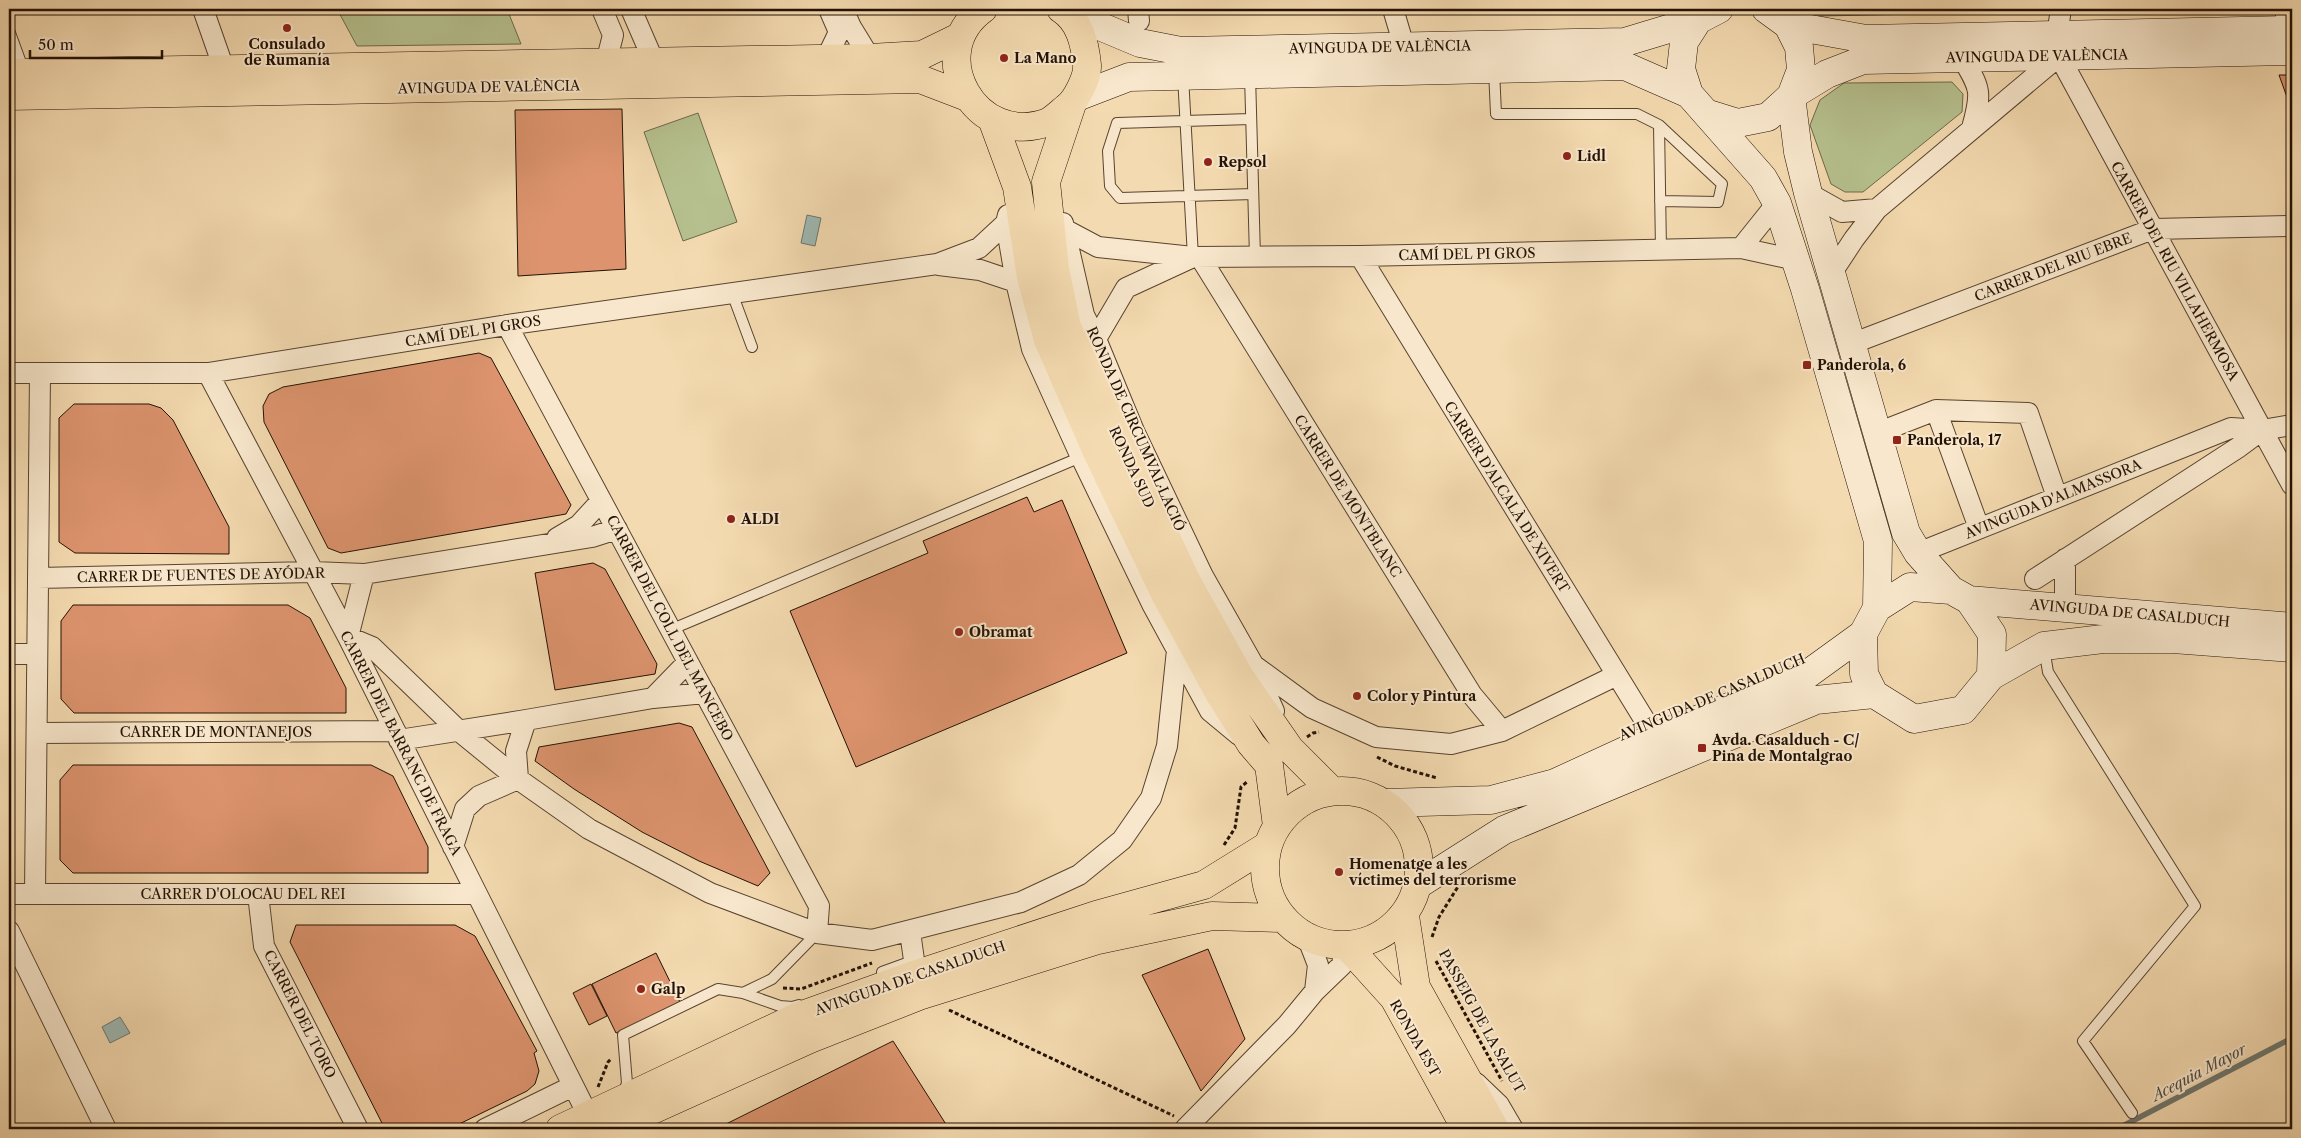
<svg xmlns="http://www.w3.org/2000/svg" width="2301" height="1138" font-family="'Libre Caslon Text',serif">
  <style>
    .green { fill: #b6c18f; stroke: #6c694a }
    .water { fill: #9eb9b4; stroke: #6d766e }
    .lines { fill: none; stroke-linecap: round; stroke-linejoin: round }
    .stream { stroke: #6d766e; stroke-width: 5.5 }
    .building { fill: #dd946e; stroke: #231104 }
    .lane-casing { stroke: #57432f; stroke-width: 12 }
    .street-casing { stroke: #57432f; stroke-width: 22 }
    .secondary-casing { stroke: #231104; stroke-width: 29 }
    .primary-casing { stroke: #231104; stroke-width: 29 }
    .path { stroke: #231104; stroke-width: 3; stroke-dasharray: 4 2.5; stroke-linecap: butt }
    .lane { stroke: #f8e7cc; stroke-width: 10 }
    .street { stroke: #f8e7cc; stroke-width: 20 }
    .secondary { stroke: #f8e7cc; stroke-width: 28 }
    .primary { stroke: #f4dab0; stroke-width: 28 }
    .poi-dot { fill: #8f2418; stroke: #f8e7cc; stroke-width: 2 }
    .labels { text-anchor: middle; dominant-baseline: central; stroke-width: 4; stroke-linejoin: round; paint-order: stroke }
    .poi-label { font-size: 14px; font-weight: bold; fill: #231104; stroke: #f8e7cc; text-anchor: start }
    .street-label { font-size: 14px; fill: #231104; stroke: #f8e7cc }
    .water-label { font-size: 15px; font-style: italic; fill: #4e4c42; stroke: #f8e7cc }
  </style>
  <rect width="100%" height="100%" fill="#f4dab0"/>
  <filter id="stains"><feTurbulence type="fractalNoise" baseFrequency=".004" numOctaves="4"/><feColorMatrix values="0 0 0 0 .2 0 0 0 0 .09 0 0 0 0 .02 0 0 0 .5 -.17"/></filter>
  <radialGradient id="worn" r=".72"><stop offset=".6" stop-color="#630" stop-opacity="0"/><stop offset="1" stop-color="#630" stop-opacity=".3"/></radialGradient>
  <path class="green" d="M337,9H507L521,44L357,46Z
    M1804,9H2021L2018,12L1821,16Z
    M1952,82L1963,94L1962,112L1863,192H1845L1831,184L1810,125L1820,100L1844,83Z
    M698,113L737,222L683,241L644,132Z"/>
  <path class="water" d="M807,215L821,218L815,246L801,243Z
    M120,1017L130,1033L110,1043L102,1027Z"/>
  <g class="lines">
    <path class="stream" d="M2117,1129L2292,1038"/>
  </g>
  <path class="building" d="M2103,9H2151L2106,11Z
    M2279,75H2292V111Z
    M622,109L626,269L518,276L515,110Z
    M479,353L491,358L571,505L566,514L341,553L328,548L264,422L263,406L269,394L283,387Z
    M74,404H149L161,408L173,420L229,527V554L75,553L59,542V418Z
    M1027,497L1034,512L1062,500L1127,653L856,767L790,611L928,553L923,541Z
    M593,563L605,569L657,664L655,674L555,690L535,573Z
    M73,605H288L310,618L346,688V713H74L61,699V621Z
    M679,723L692,727L770,873L758,886L699,861L642,832L574,789L535,761L539,747Z
    M73,765H371L393,776L428,847V873H73L60,860V780Z
    M296,925H455L475,936L537,1051L534,1053L539,1071L535,1084L527,1091L449,1129H385L290,942Z
    M1208,949L1245,1039L1201,1091L1142,975Z
    M656,953L680,1002L616,1033L592,984Z
    M591,984L607,1016L589,1025L573,993Z
    M893,1041L949,1129H716Z"/>
  <g class="lines">
    <g class="lane-casing">
      <path id="lane" d="M9,30L24,71
        M1494,70L1496,114H1637L1659,125L1661,250
        M1250,75L1255,257
        M1183,76L1193,257
        M1251,119L1117,123L1108,151L1110,186L1120,198L1253,194
        M1659,125L1722,184L1718,202L1660,201
        M732,293L752,347
        M670,630L1081,457
        M2044,648L2048,672L2195,906L2083,1041L2132,1113
        M882,972L918,959
        M743,993L772,979L817,933
        M623,1095L627,1083L623,1035L718,989L743,993L780,1006L792,1007L799,1005"/>
    </g>
    <g class="street-casing">
      <path id="street" d="M203,9L224,69
        M602,9L613,35L606,63
        M631,9L654,62
        M843,9L851,27L870,58
        M1138,9L1139,21
        M1393,9L1404,46
        M2286,9V30
        M2057,35L2061,9
        M1962,58C1981,89 1982,92 1972,128
        M826,59L839,32L829,9
        M1808,193L1842,212L1877,209
        M1008,215L1006,223L1016,282L1032,349L1081,457L1152,604L1210,711L1239,735
        M1063,223L1084,315L1096,339L1134,431L1203,576L1254,666L1274,711
        M1066,230L1098,247L1193,257L1360,256L1741,248L1796,260
        M1741,248L1777,203
        M1360,256L1655,737
        M1200,257L1472,695L1502,731
        M939,265L980,270L1016,282
        M1831,274L1854,239L1877,209L2059,56L2292,485
        M507,325L819,906L817,933
        M1096,339L1126,288L1191,258
        M1851,344L2153,229L2292,226
        M9,373H208L507,325L937,264L979,248L1006,223
        M208,373L348,637L588,1115
        M1936,410L1979,528
        M1877,433L1936,410L2028,413L2057,497
        M557,538L579,525L601,501
        M1918,553L2231,428L2262,430L2292,425
        M38,578L313,572L364,574L592,537L617,529
        M2035,579L2239,447L2262,430
        M2065,608V559
        M348,637L372,647L459,731L518,779L589,829L710,893L817,933L872,940L1021,902L1079,875L1122,840L1151,798L1167,746L1177,650
        M348,637L364,574
        M9,654H37
        M1256,667L1312,708L1376,737L1451,744L1502,731L1617,675
        M653,698L688,662
        M37,733L394,731
        M399,740L526,720L653,698L705,693
        M453,847L465,809L479,796L518,779L516,751L526,720
        M9,894H477
        M35,894L40,373
        M258,894L264,946L358,1129
        M9,931L106,1129
        M910,932L914,960
        M1308,939L1318,965L1315,991
        M1476,1083L1499,1105L1513,1129
        M485,1129L573,1086
        M1185,1129L1287,1025L1315,991L1342,965L1345,946"/>
    </g>
    <g class="secondary-casing">
      <path id="secondary" d="M1719,9L1698,20L1684,42L1681,69L1689,94L1763,178L1777,203L1805,289L1878,541L1877,608
        M1066,12L1140,43L1181,51L1625,42L1698,20
        M1788,25L1866,39L2292,30
        M1791,96L1798,152L1808,193L1906,533L1918,553L1951,590
        M1791,96L1827,74L1863,60L2292,51
        M1077,97L1129,77L1625,66L1689,94
        M1709,114L1738,123L1768,117L1791,96L1801,70L1799,47L1788,25L1766,9
        M1910,587L1951,590L1969,600L1992,634L1991,676L1963,710L1914,719L1874,694L1864,674L1863,634L1877,608Z
        M1969,600L2292,627
        M1991,676L2044,646L2103,639H2173L2292,648
        M1385,803L1491,800L1555,783L1655,737L1805,676L1863,634
        M1419,884L1504,830L1816,700L1874,694"/>
    </g>
    <g class="primary-casing">
      <path id="primary" d="M983,9C922,53 976,149 1048,122C1054,119 1061,112 1066,108C1076,101 1088,77 1087,65C1085,44 1080,21 1061,9
        M9,73L870,58L922,55L961,36
        M9,96L920,79L967,97
        M1072,104L1046,182L1055,269L1067,327L1187,582L1240,677L1290,749L1332,791
        M992,119L1017,187L1031,277L1048,340L1096,450L1165,594L1219,693L1251,744L1269,765L1277,826
        M1265 868a77 77 0 1 1 154 0a77 77 0 1 1-154 0Z
        M1405,916L1416,987L1495,1129
        M1347,946L1394,998L1466,1129
        M560,1129L797,1017L914,975L1096,915L1204,885L1267,846
        M610,1129L810,1039L919,996L1098,940L1212,916L1282,918"/>
    </g>
    <path class="path" d="M1307,737L1313,733L1319,732
      M1377,757L1395,766L1437,778
      M1224,845L1235,828L1241,787L1248,781
      M1432,937L1439,917L1459,885
      M1436,961L1502,1081
      M783,988L801,989L872,963
      M949,1010L1174,1116
      M598,1087L608,1062L611,1059"/>
    <use href="#lane" class="lane"/>
    <use href="#street" class="street"/>
    <use href="#secondary" class="secondary"/>
    <use href="#primary" class="primary"/>
  </g>
  <g class="poi-dot">
    <circle cx="287" cy="28" r="5"/>
    <circle cx="1004" cy="58" r="5"/>
    <circle cx="1567" cy="156" r="5"/>
    <circle cx="1208" cy="162" r="5"/>
    <rect x="1802" y="360" width="10" height="10" rx="2.5"/>
    <rect x="1892" y="435" width="10" height="10" rx="2.5"/>
    <circle cx="731" cy="519" r="5"/>
    <circle cx="959" cy="632" r="5"/>
    <circle cx="1357" cy="696" r="5"/>
    <rect x="1697" y="743" width="10" height="10" rx="2.5"/>
    <circle cx="1339" cy="872" r="5"/>
    <circle cx="641" cy="989" r="5"/>
  </g>
  <g class="labels">
    <g class="poi-label">
      <text x="287" y="44" text-anchor="middle">Consulado<tspan x="287" dy="16">de Rumanía</tspan></text>
      <text x="1014" y="58">La Mano</text>
      <text x="1577" y="156">Lidl</text>
      <text x="1218" y="162">Repsol</text>
      <text x="1817" y="365">Panderola, 6</text>
      <text x="1907" y="440">Panderola, 17</text>
      <text x="741" y="519">ALDI</text>
      <text x="969" y="632">Obramat</text>
      <text x="1367" y="696">Color y Pintura</text>
      <text x="1712" y="740">Avda. Casalduch - C/<tspan x="1712" dy="16">Pina de Montalgrao</tspan></text>
      <text x="1349" y="864">Homenatge a les<tspan x="1349" dy="16">víctimes del terrorisme</tspan></text>
      <text x="651" y="989">Galp</text>
    </g>
    <g class="street-label">
      <text transform="translate(1380 47) rotate(-1)">AVINGUDA DE VALÈNCIA</text>
      <text transform="translate(2037 56) rotate(-1)">AVINGUDA DE VALÈNCIA</text>
      <text transform="translate(489 87) rotate(-1)">AVINGUDA DE VALÈNCIA</text>
      <text transform="translate(1467 254) rotate(-1)">CAMÍ DEL PI GROS</text>
      <text transform="translate(2053 267) rotate(-21)">CARRER DEL RIU EBRE</text>
      <text transform="translate(2175 271) rotate(61)">CARRER DEL RIU VILLAHERMOSA</text>
      <text transform="translate(473 331) rotate(-9)">CAMÍ DEL PI GROS</text>
      <text transform="translate(1136 429) rotate(66)">RONDA DE CIRCUMVAL·LACIÓ</text>
      <text transform="translate(1132 467) rotate(65)">RONDA SUD</text>
      <text transform="translate(1348 496) rotate(58)">CARRER DE MONTBLANC</text>
      <text transform="translate(1507 497) rotate(58)">CARRER D'ALCALÀ DE XIVERT</text>
      <text transform="translate(2053 499) rotate(-22)">AVINGUDA D'ALMASSORA</text>
      <text transform="translate(201 575) rotate(-1)">CARRER DE FUENTES DE AYÓDAR</text>
      <text transform="translate(2130 613) rotate(5)">AVINGUDA DE CASALDUCH</text>
      <text transform="translate(670 628) rotate(62)">CARRER DEL COLL DEL MANCEBO</text>
      <text transform="translate(1712 697) rotate(-23)">AVINGUDA DE CASALDUCH</text>
      <text x="216" y="732">CARRER DE MONTANEJOS</text>
      <text transform="translate(401 743) rotate(63)">CARRER DEL BARRANC DE FRAGA</text>
      <text x="243" y="894">CARRER D'OLOCAU DEL REI</text>
      <text transform="translate(910 978) rotate(-19)">AVINGUDA DE CASALDUCH</text>
      <text transform="translate(300 1014) rotate(63)">CARRER DEL TORO</text>
      <text transform="translate(1482 1021) rotate(61)">PASSEIG DE LA SALUT</text>
      <text transform="translate(1415 1038) rotate(60)">RONDA EST</text>
    </g>
    <g class="water-label">
      <text transform="translate(2199 1072) rotate(-28)">Acequia Mayor</text>
    </g>
  </g>
  <rect width="2301" height="1138" fill="none" stroke="#f4dab0" stroke-width="30"/>
  <rect x="10" y="10" width="2281" height="1118" fill="none" stroke="#231104" stroke-width="2.5"/>
  <rect x="15" y="15" width="2271" height="1108" fill="none" stroke="#231104"/>
  <path d="M30 50v8h132v-8" fill="none" stroke="#231104" stroke-width="2.5"/>
  <text x="38" y="50" font-size="15" fill="#231104" stroke="#f8e7cc" stroke-width="4" paint-order="stroke">50 m</text>
  <rect width="100%" height="100%" filter="url(#stains)"/>
  <rect width="100%" height="100%" fill="url(#worn)"/>
</svg>
